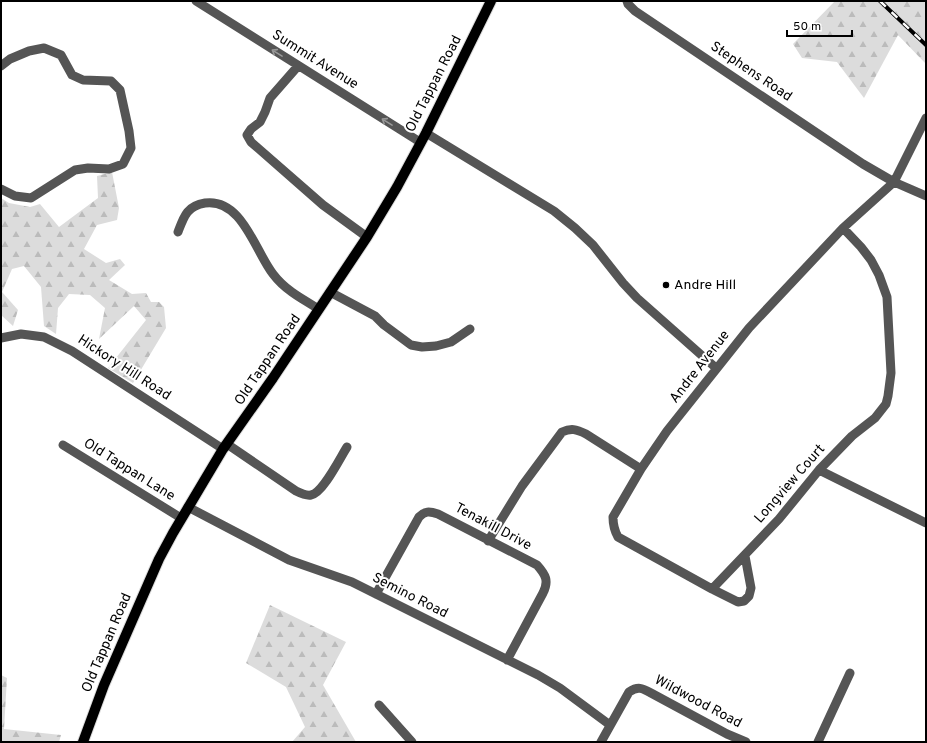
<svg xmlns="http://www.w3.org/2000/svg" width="927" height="743" font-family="Overpass,sans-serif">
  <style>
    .forest { fill: url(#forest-firs) }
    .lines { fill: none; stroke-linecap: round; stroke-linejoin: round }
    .major-casing { stroke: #dbdbdb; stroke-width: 12 }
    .minor { stroke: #555; stroke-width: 9 }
    .major { stroke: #000; stroke-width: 10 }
    .rail-casing { stroke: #000; stroke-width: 4 }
    .rail { stroke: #fff; stroke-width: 2.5; stroke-dasharray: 8; stroke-linecap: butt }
    .oneway { stroke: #999 }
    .poi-dot { fill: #000; stroke: #fff; stroke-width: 1.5 }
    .labels { text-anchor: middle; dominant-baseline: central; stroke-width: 4; stroke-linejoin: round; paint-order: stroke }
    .street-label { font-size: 14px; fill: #000; stroke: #fff }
    .poi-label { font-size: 14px; fill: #000; stroke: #fff; text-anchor: start }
  </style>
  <defs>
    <pattern id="forest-firs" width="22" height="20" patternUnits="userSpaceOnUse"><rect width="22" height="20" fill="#dcdcdc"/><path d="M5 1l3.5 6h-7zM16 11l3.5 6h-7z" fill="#bbb"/></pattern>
  </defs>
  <rect width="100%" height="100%" fill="#fff"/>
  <path class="forest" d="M835,1H923L926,3V64L898,35L864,98L837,62L802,58L793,44Z
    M112,172L119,208L117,220L97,225L84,249L106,263L120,259L125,265L109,280L132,294L146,293L151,302H159L164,307L166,328L133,383L108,368L146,320L134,306L99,339L105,308L90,295L69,294L58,308L56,334L44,326L41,287L24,266L12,269L2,292L18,310L13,326L1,315V198L9,203L30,207L40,204L59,227L98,198L97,176Z
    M270,605L346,642L323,685L356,742H292L305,727L286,687L246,663Z
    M1,675L7,678L4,729L61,735L59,742H1Z"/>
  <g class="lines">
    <g class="major-casing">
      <path id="major" d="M83,742L104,685L159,559L173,533L223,449L273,378L367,237L397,187L426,133L491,1"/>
    </g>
    <path class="minor" d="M196,1L420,142
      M627,1L628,4L635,11L863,164L894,182L926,196
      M1,66L10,59L29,51L44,48L61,55L72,75L83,80L111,81L120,90L129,131L131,148L123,164L109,169L88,168L75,170L31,198L15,196L1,189
      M298,66L270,98L265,112L260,122L251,129L247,135L251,142L323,205L367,237
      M426,133L554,211L575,228L593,245L623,283L637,298L716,368
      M178,232C184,216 187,206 205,203C242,198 255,251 273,274C285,290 302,299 319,309
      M330,292L375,316L384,325L411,345L422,347L436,346L451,342L470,329
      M1,338L21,334L44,337L72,351L223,449
      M227,444L296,491C300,493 306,496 311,495C323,493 340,458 347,447
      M63,445L181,518
      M819,470L926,523
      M188,507L289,560L352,582L538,675L560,688L610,725
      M488,541L522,486L562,432C571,428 576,429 586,434L641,469
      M745,556L751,588L749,596L744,601L738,602L712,589L618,537C614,530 613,525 613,517L641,469L667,431L749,328L843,228L894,182L926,118
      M712,589L779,519L819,470L852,436L875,418L886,404L888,396L891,373L887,297L879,275L871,260L861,247L843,228
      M376,594L419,517C425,511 429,511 438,514L537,565C546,575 549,581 543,593L507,660
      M379,705L412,742
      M601,742L629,692C638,686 642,688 651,693L727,734L746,742
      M818,742L850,673"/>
    <use href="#major" class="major"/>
    <g class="rail-casing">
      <path id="rail" d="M880,1L926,45"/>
    </g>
    <use href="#rail" class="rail"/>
  </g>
  <defs><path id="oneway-shaft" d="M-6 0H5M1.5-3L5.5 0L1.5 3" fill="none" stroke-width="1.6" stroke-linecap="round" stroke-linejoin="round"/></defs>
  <g class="oneway">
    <use href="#oneway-shaft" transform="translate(277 53) rotate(-148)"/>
    <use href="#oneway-shaft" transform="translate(387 122) rotate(-148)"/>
  </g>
  <circle class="poi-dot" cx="666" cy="285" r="4"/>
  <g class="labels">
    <g class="street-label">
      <text transform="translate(315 60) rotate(32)">Summit Avenue</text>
      <text transform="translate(751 72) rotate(34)">Stephens Road</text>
      <text transform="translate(434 84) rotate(-63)">Old Tappan Road</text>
      <text transform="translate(268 360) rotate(-56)">Old Tappan Road</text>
      <text transform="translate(700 367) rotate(-52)">Andre Avenue</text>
      <text transform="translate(124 368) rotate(33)">Hickory Hill Road</text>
      <text transform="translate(129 470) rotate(32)">Old Tappan Lane</text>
      <text transform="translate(790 484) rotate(-49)">Longview Court</text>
      <text transform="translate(493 527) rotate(28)">Tenakill Drive</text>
      <text transform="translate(410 596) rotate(27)">Semino Road</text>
      <text transform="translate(107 643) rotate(-67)">Old Tappan Road</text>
      <text transform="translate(698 702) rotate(28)">Wildwood Road</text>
    </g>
    <g class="poi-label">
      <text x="674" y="285">Andre Hill</text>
    </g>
  </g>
  <rect width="927" height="743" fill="none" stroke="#000000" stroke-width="4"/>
  <path d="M787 30v6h65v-6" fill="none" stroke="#000000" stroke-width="2"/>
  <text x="793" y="30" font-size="12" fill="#000000" stroke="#ffffff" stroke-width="3" paint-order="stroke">50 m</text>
</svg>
